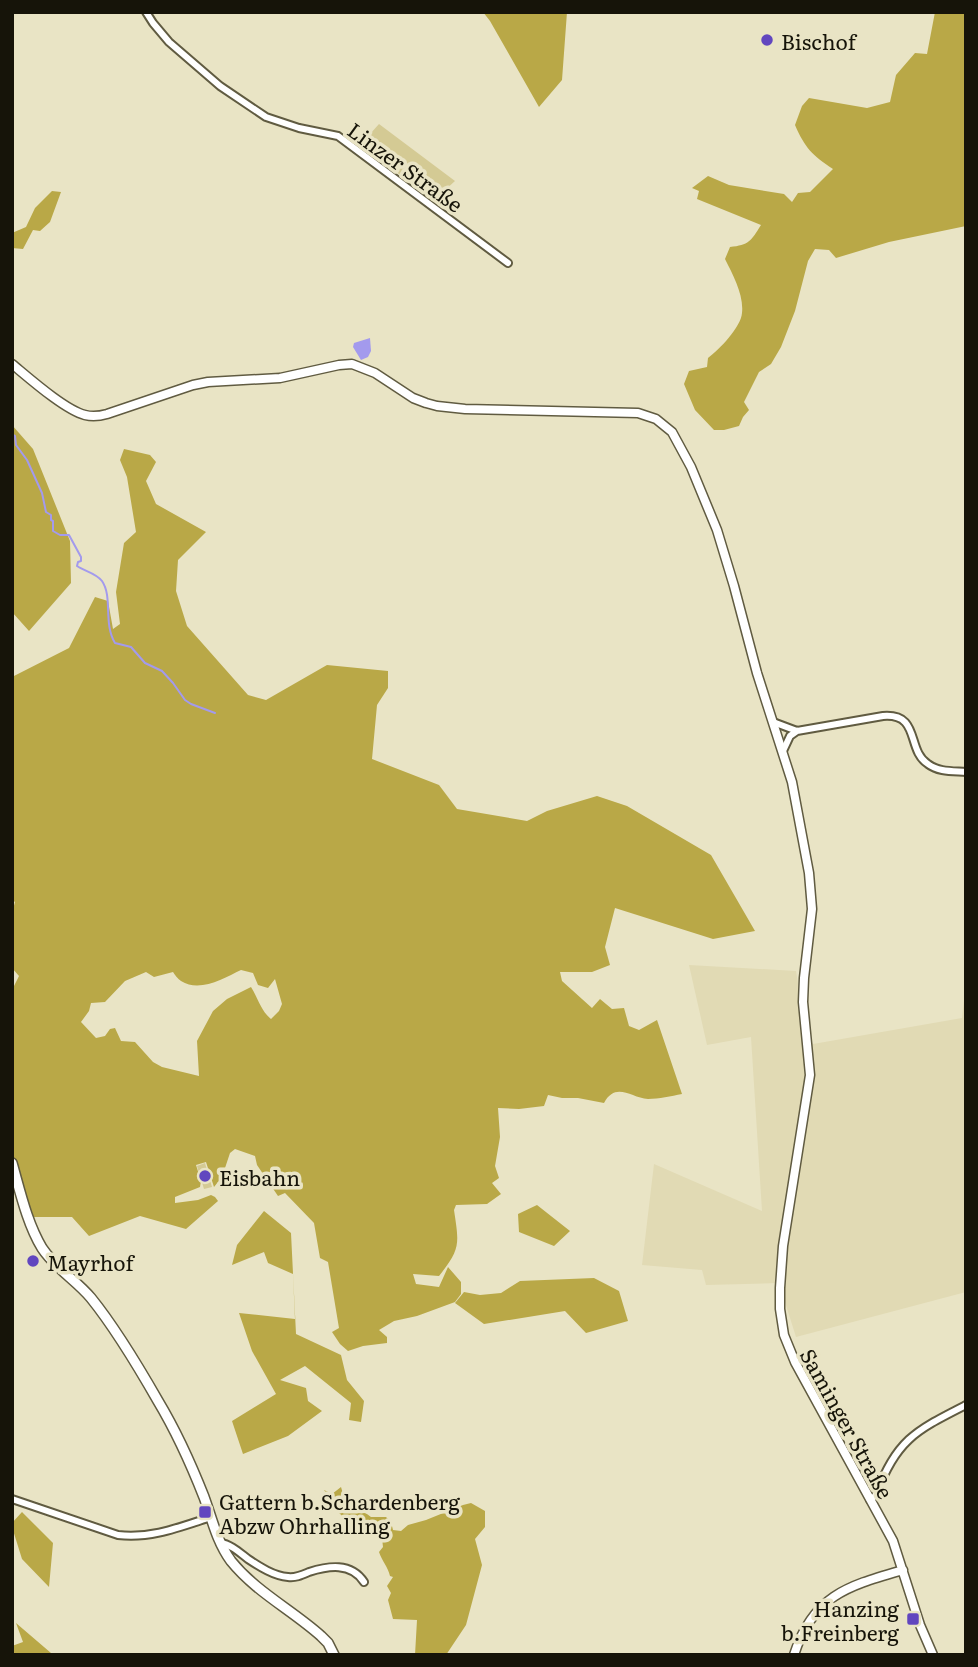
<svg xmlns="http://www.w3.org/2000/svg" width="978" height="1667" font-family="Literata,serif">
  <style>
    .built { fill: #e1dab4 }
    .green { fill: #d4ca94 }
    .forest { fill: #b9a847; fill-rule: evenodd }
    .water { fill: #a39aed }
    .lines { fill: none; stroke-linecap: round; stroke-linejoin: round }
    .stream { stroke: #a39aed; stroke-width: 2 }
    .minor-casing { stroke: #605b41; stroke-width: 10 }
    .tertiary-casing { stroke: #605b41; stroke-width: 11 }
    .secondary-casing { stroke: #605b41; stroke-width: 12 }
    .minor { stroke: #fff; stroke-width: 6 }
    .tertiary { stroke: #fff; stroke-width: 8 }
    .secondary { stroke: #fff; stroke-width: 9 }
    .poi-dot { fill: #6146bf; stroke: #e9e4c5; stroke-width: 2.5 }
    .labels { text-anchor: middle; dominant-baseline: central; stroke-width: 7; stroke-linejoin: round; paint-order: stroke }
    .poi-label { font-size: 21px; fill: #161409; stroke: #e9e4c5; text-anchor: start }
    .street-label { font-size: 21px; fill: #161409; stroke: #e9e4c5 }
  </style>
  <rect width="100%" height="100%" fill="#e9e4c5"/>
  <path class="built" d="M689,965L796,971L807,1038L813,1044L962,1018L966,981V1292L796,1337L779,1283L706,1285L702,1270L642,1265L654,1164L762,1211L751,1037L707,1045Z"/>
  <path class="green" d="M379,124L455,181L433,201L361,144Z
    M205,1163L212,1187L204,1189L197,1166Z"/>
  <path class="forest" d="M483,12H567L562,80L539,107L490,21Z
    M935,12H966V226L889,242L836,258L829,250L815,249L808,261L795,311L781,347L771,364L759,372L744,402L749,410L743,417L739,426L724,430H714L695,410L684,384L689,371L707,367L708,358C719,350 741,327 742,313C744,295 733,275 725,259L730,247C749,245 751,241 761,225L697,199L699,191L692,188L708,176L729,185L784,194L792,202L798,193L810,192L833,169C812,155 805,148 795,125L802,106L809,98L867,108L890,102L896,75L915,53L927,54Z
    M52,191L61,192L50,222L40,231L33,230L23,249L12,248V233L26,227L35,208Z
    M12,425L33,449L70,541L71,583L29,631L12,612Z
    M124,449L150,455L156,462L146,481L156,504L206,532L178,560L176,591L187,626L248,695L266,700L327,665L388,671V688L377,705L372,759L439,785L457,809L527,821L547,811L597,796L627,806L711,855L755,931L713,939L615,908L605,947L610,965L592,972H560L562,981L592,1008L600,999L612,1009L624,1008L629,1026L639,1030L657,1020L682,1094C671,1096 659,1099 648,1099C631,1098 616,1081 604,1103L578,1098H562L548,1095L544,1106L519,1109L498,1108L500,1137L495,1166L499,1178L492,1183L501,1194L487,1204L456,1205L454,1210C459,1244 461,1248 439,1276L413,1274L416,1284L439,1287L448,1267L461,1282V1294L455,1302L417,1316L394,1321L379,1330L387,1337V1343L363,1346L348,1351L340,1344L332,1332L339,1328L328,1262L320,1258L314,1223L285,1193L278,1196L257,1165L255,1156L235,1149L230,1153L222,1177L214,1187L206,1162L196,1165L201,1181L200,1187L175,1197V1203L198,1200L211,1195L215,1197L218,1201L186,1229L140,1216L89,1236L72,1217H32L12,1153V990L19,976L12,968V913L15,902L12,900V677L69,648L95,597L108,601L113,629L120,624L116,592L124,543L136,532L127,477L120,460ZM241,970L253,973L258,985L268,988L275,979L282,1004L279,1011L271,1019C261,1011 258,998 251,987L227,999L213,1011L197,1041L199,1076L162,1067L153,1062L135,1042L121,1041L115,1028L110,1029L105,1036L96,1038L81,1022L89,1011L91,1003L105,1002L125,981L146,972L154,977L173,972C175,975 178,979 181,981C200,993 224,978 241,970Z
    M537,1205L570,1231L554,1246L519,1232L518,1214Z
    M264,1211L291,1233L296,1334L341,1355L347,1380L364,1401L361,1422L349,1420L351,1403L305,1366L280,1380L306,1388L308,1401L322,1411L288,1436L243,1454L232,1421L276,1394L252,1351L239,1313L295,1319L293,1274L268,1263L264,1252L232,1265L237,1245Z
    M594,1278L619,1291L628,1321L586,1333L565,1311L484,1324L455,1303L464,1292L480,1295L501,1293L520,1281Z
    M341,1487L344,1497L371,1517H386L391,1522L393,1530L401,1531L408,1525L426,1520L463,1505L471,1503L485,1511V1527L475,1539L482,1565L466,1625L446,1655H415L417,1620L393,1619L388,1600L391,1593L387,1586L393,1577L390,1576C388,1567 382,1561 379,1552L383,1547L382,1538L379,1532L368,1528L357,1529L339,1513L324,1490L332,1494Z
    M22,1512L53,1543L49,1587L22,1559L12,1527V1523Z
    M16,1623L51,1653L49,1655H12V1646L23,1642Z"/>
  <path class="water" d="M370,338L371,351L368,357L361,360L353,347L354,343Z"/>
  <g class="lines">
    <path class="stream" d="M12,434L15,436L16,445L27,460L42,493L46,512L51,515V520L53,521V531L60,535H69L81,557V561L78,562L77,566C84,571 96,573 102,581C113,597 103,623 115,643L131,647L145,663L162,671L173,683L185,700L191,704L215,713"/>
    <g class="minor-casing">
      <path id="minor" d="M146,12L153,23L169,42L220,86L266,117L299,128L338,136L508,263
        M773,722L797,731L883,716C921,713 906,750 928,764C938,772 953,771 966,772
        M783,751L790,736L797,731
        M12,1499L118,1535C151,1539 180,1527 211,1517
        M870,1500L875,1496C898,1439 913,1432 966,1405
        M220,1543C231,1544 240,1553 248,1559C260,1567 274,1576 288,1577C296,1578 302,1575 309,1572C328,1566 351,1562 364,1582"/>
    </g>
    <g class="tertiary-casing">
      <path id="tertiary" d="M12,364C29,378 65,410 85,415C93,417 100,416 107,414L193,385L208,382L280,378L339,365L352,364L375,373L413,398L426,403L437,406L465,409L638,413L656,419L672,432L691,467L717,530L734,586L757,673L792,782L809,873L812,909L804,978L803,1002L810,1075L783,1246L780,1288V1309L784,1335L795,1362L893,1541L920,1625L933,1655
        M794,1655C813,1595 848,1586 903,1570"/>
    </g>
    <g class="secondary-casing">
      <path id="secondary" d="M12,1163C20,1191 27,1223 42,1248C55,1268 76,1280 91,1298C116,1329 138,1366 158,1401C176,1431 191,1464 204,1497C212,1519 217,1542 231,1561C256,1592 292,1610 321,1636L328,1643L334,1655"/>
    </g>
    <use href="#minor" class="minor"/>
    <use href="#tertiary" class="tertiary"/>
    <use href="#secondary" class="secondary"/>
  </g>
  <g class="poi-dot">
    <circle cx="767" cy="40" r="7"/>
    <circle cx="205" cy="1176" r="7"/>
    <circle cx="33" cy="1261" r="7"/>
    <rect x="198" y="1505" width="14" height="14" rx="3.5"/>
    <rect x="906" y="1612" width="14" height="14" rx="3.5"/>
  </g>
  <g class="labels">
    <g class="poi-label">
      <text x="781" y="40">Bischof</text>
      <text x="219" y="1176">Eisbahn</text>
      <text x="47" y="1261">Mayrhof</text>
      <text x="219" y="1500">Gattern b.Schardenberg<tspan x="219" dy="24">Abzw Ohrhalling</tspan></text>
      <text x="899" y="1607" text-anchor="end">Hanzing<tspan x="899" dy="24">b.Freinberg</tspan></text>
    </g>
    <g class="street-label">
      <text transform="translate(406 166) rotate(36)">Linzer Straße</text>
      <text transform="translate(848 1423) rotate(61)">Saminger Straße</text>
    </g>
  </g>
  <rect width="978" height="1667" fill="none" stroke="#161409" stroke-width="28"/>
</svg>
